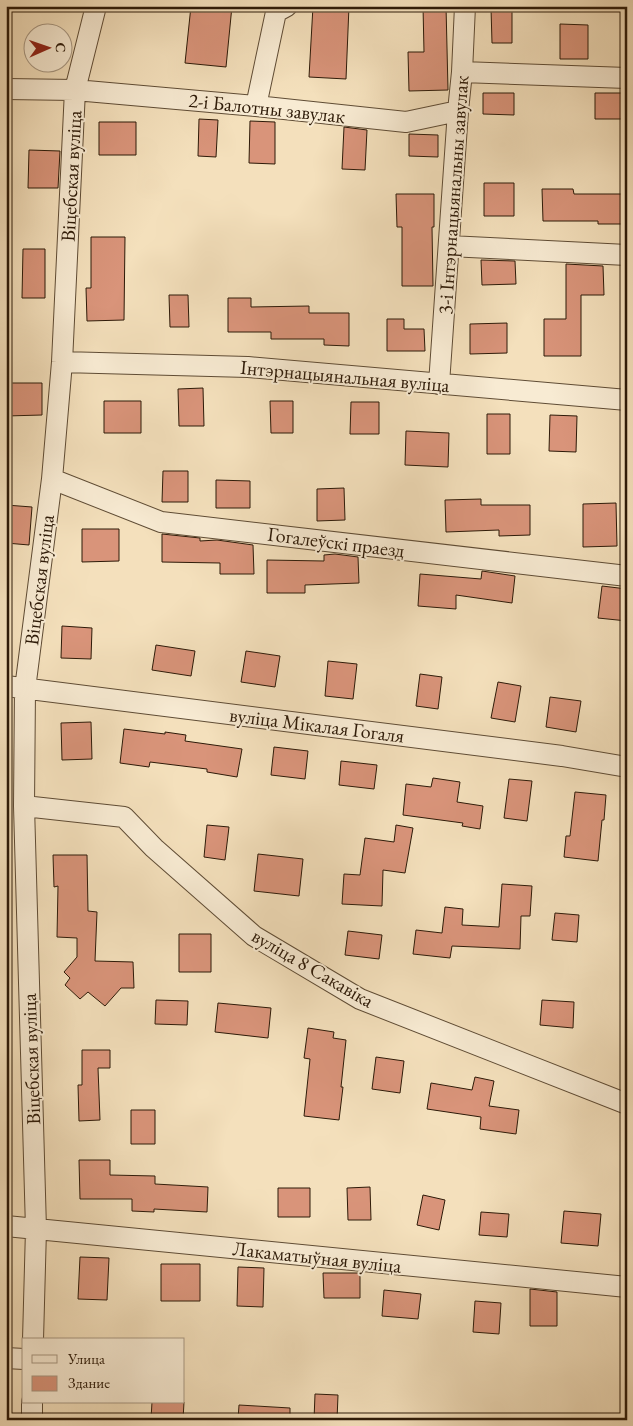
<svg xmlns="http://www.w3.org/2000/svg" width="633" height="1426" font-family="'EB Garamond',serif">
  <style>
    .building { fill: #d9947a; stroke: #2d1a08 }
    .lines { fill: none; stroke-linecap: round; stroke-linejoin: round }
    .minor-casing { stroke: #5f4c35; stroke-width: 22 }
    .minor { stroke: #f8ebd3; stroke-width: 20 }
    .labels { text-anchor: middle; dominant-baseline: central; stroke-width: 4; stroke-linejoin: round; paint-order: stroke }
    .street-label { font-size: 20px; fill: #2d1a08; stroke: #f8ebd3 }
  </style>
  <rect width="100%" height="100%" fill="#f4e0bc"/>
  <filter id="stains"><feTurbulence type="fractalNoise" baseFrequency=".004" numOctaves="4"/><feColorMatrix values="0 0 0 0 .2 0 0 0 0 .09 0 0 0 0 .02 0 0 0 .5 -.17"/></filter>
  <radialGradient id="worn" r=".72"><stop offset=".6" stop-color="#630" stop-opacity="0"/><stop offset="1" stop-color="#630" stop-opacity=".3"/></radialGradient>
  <path class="building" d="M191,6H232L226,67L185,63Z
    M313,6H349L346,79L309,77Z
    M423,6H446L448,90L409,91L408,52H424Z
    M512,7V43H492L491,8Z
    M560,24L588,25V59H560Z
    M483,93H514V115L483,114Z
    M595,93H627V119H595Z
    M199,119L218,120L216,157L198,156Z
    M250,121L275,122V164L249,163Z
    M99,122H136V155H99Z
    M344,127L367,130L365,170L342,169Z
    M409,134L438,135V157L409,156Z
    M29,150L60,151L58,188H28Z
    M484,183H514V216H484Z
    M542,189H573L574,194H623V224H598V221H543Z
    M396,194H434V227H432L433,286H402V227H397Z
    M91,237H125L124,320L87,321L86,288H91Z
    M23,249H45V298H22Z
    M481,260L515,261L516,284L482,285Z
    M566,264L603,266L604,295H581V356H544V319H566Z
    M169,295H188L189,327H170Z
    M228,298H251V307L309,306V313H349V346L324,345V339H271V332H228Z
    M387,319H404V329H424L425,351H387Z
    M507,323V353L470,354V324Z
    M6,383H42V415L6,416Z
    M203,388L204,426H179L178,389Z
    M104,401H141V433H104Z
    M270,401H293V433H271Z
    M351,402H379V434H350Z
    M487,414H510V454H487Z
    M550,415L577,416L576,452L549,451Z
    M406,431L449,433L448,467L405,465Z
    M163,471H188V502H162Z
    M216,480L250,481V508H216Z
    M344,488L345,520L317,521V489Z
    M481,499V505H530V535L499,536V530L446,532L445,500Z
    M616,503L617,546L583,547V504Z
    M6,505L32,507L29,545L6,543Z
    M82,529H119V561L82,562Z
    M162,534L200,538V541L217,540L253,545L254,574H220V563L162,562Z
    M335,554L358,557L359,583L305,585V593H267V560L324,561V555Z
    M482,571L515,576L512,603L456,595V609L418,606L420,574L481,579Z
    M602,586L627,589V621L598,618Z
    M62,626L92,628L91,659L61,658Z
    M156,645L195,651L191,676L152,670Z
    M246,651L280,656L275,687L241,682Z
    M328,661L357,664L353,699L325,696Z
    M420,674L442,677L438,709L416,706Z
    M498,682L521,686L515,722L491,718Z
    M550,697L581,701L576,732L546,727Z
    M91,722L92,759L62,760L61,723Z
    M124,729L165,734V732L186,735L185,741L242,749L237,777L207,772V769L150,762L149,767L120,763Z
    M274,747L308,751L305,779L271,775Z
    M341,761L377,765L374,789L339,785Z
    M433,778L460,782L457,802L483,806L480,829L462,826L463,823L403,815L406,784L431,787Z
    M509,779L532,781L527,821L504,818Z
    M575,792L606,795L604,820H602L598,861L564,857L566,836H570Z
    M207,825L229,827L225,860L204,857Z
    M396,825L413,828L405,873L383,870L382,906L342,904L344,874L360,875L365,838L394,842Z
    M258,854L303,859L299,896L254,891Z
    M53,855H87L88,911L97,912L95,961L133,962L134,988H121L105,1006L88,992L80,999L65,985L70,978L64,972L77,957V938L57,937L58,886L54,887Z
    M502,884L532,886L530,916H521L520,949L452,946L450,958L413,954L416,930L442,933L445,907L463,909L462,925L499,927Z
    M555,913L579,915L577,942L552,940Z
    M348,931L382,935L379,959L345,955Z
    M179,934H211V972H179Z
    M156,1000L188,1001L187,1025L155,1024Z
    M542,1000L574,1002L573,1028L540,1025Z
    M218,1003L271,1008L268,1038L215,1032Z
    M308,1028L334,1032L333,1038L346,1040L341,1087H343L339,1120L304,1116L310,1059L304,1058Z
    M82,1050H110V1068H98L100,1120L79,1121L78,1085H82Z
    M376,1057L404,1061L400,1093L372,1089Z
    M475,1077L494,1081L489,1106L519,1110L516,1134L480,1129L481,1117L427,1109L431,1083L472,1090Z
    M131,1110H155V1144H131Z
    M79,1160H110V1175L155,1176V1184L208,1187L207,1212L154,1209V1212L132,1211V1199H80Z
    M370,1187L371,1220H348L347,1188Z
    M278,1188H310V1217H278Z
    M423,1195L445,1200L439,1230L417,1225Z
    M564,1211L601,1214L598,1246L561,1243Z
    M481,1212L509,1214L507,1237L479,1235Z
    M80,1257L109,1258L107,1300L78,1299Z
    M161,1264H200V1301H161Z
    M238,1267L264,1268L263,1307L237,1306Z
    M323,1273H360V1298H324Z
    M530,1289L557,1292V1326H530Z
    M384,1290L421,1294L418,1319L382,1316Z
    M475,1301L501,1303L499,1334L473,1332Z
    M315,1394L338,1395L337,1420H314Z
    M152,1402H184L183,1420L151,1419Z
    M239,1405L290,1408V1420H238Z"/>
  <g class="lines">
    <g class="minor-casing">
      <path id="minor" d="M462,72L627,78
        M6,89L75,90L256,106L406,122L458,111
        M256,106L276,12L287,6
        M449,246L627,255
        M62,362L248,367L627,400
        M439,384L458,111L462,72L465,6
        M52,479L161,522L627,576
        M6,686L562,756L627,767
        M24,806L124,817L154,848L254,936L360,999L627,1104
        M6,1226L627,1287
        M33,1340L36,1229L24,806L25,689L52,479L62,362L75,90L96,6
        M6,1358L24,1359
        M32,1420V1402"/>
    </g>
    <use href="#minor" class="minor"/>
  </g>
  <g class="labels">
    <g class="street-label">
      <text transform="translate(267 108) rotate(6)">2-і Балотны завулак</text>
      <text transform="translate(71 176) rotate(-87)">Віцебская вуліца</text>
      <text transform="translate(453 195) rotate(-86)">3-і Інтэрнацыянальны завулак</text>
      <text transform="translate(345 376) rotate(5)">Інтэрнацыянальная вуліца</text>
      <text transform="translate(336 542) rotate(7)">Гогалеўскі праезд</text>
      <text transform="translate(39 580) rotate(-83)">Віцебская вуліца</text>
      <text transform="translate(317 725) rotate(7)">вуліца Мікалая Гогаля</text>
      <text transform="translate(313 968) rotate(30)">вуліца 8 Сакавіка</text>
      <text transform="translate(31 1059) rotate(-92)">Віцебская вуліца</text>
      <text transform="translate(317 1257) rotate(6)">Лакаматыўная вуліца</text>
    </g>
  </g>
  <rect width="633" height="1426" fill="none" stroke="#f4e0bc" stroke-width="25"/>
  <rect x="8" y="8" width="618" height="1411" fill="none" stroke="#2d1a08" stroke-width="2.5"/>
  <rect x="12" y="12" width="608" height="1401" fill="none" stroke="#2d1a08"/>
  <rect x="22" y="1338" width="162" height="65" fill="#f8ebd3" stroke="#a79782"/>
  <rect x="32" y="1355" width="25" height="8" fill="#f8ebd3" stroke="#a79782"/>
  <text x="68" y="1364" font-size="15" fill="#2d1a08">Улица</text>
  <rect x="32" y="1376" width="25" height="15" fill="#d9947a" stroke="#a79782"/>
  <text x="68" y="1388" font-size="15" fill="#2d1a08">Здание</text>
  <g transform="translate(48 48) rotate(88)"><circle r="24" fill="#f8ebd3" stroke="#a79782"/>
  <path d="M0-4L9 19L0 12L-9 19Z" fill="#8f2418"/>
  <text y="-8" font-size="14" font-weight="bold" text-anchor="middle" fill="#2d1a08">С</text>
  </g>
  <rect width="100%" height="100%" filter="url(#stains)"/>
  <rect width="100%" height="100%" fill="url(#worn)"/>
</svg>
